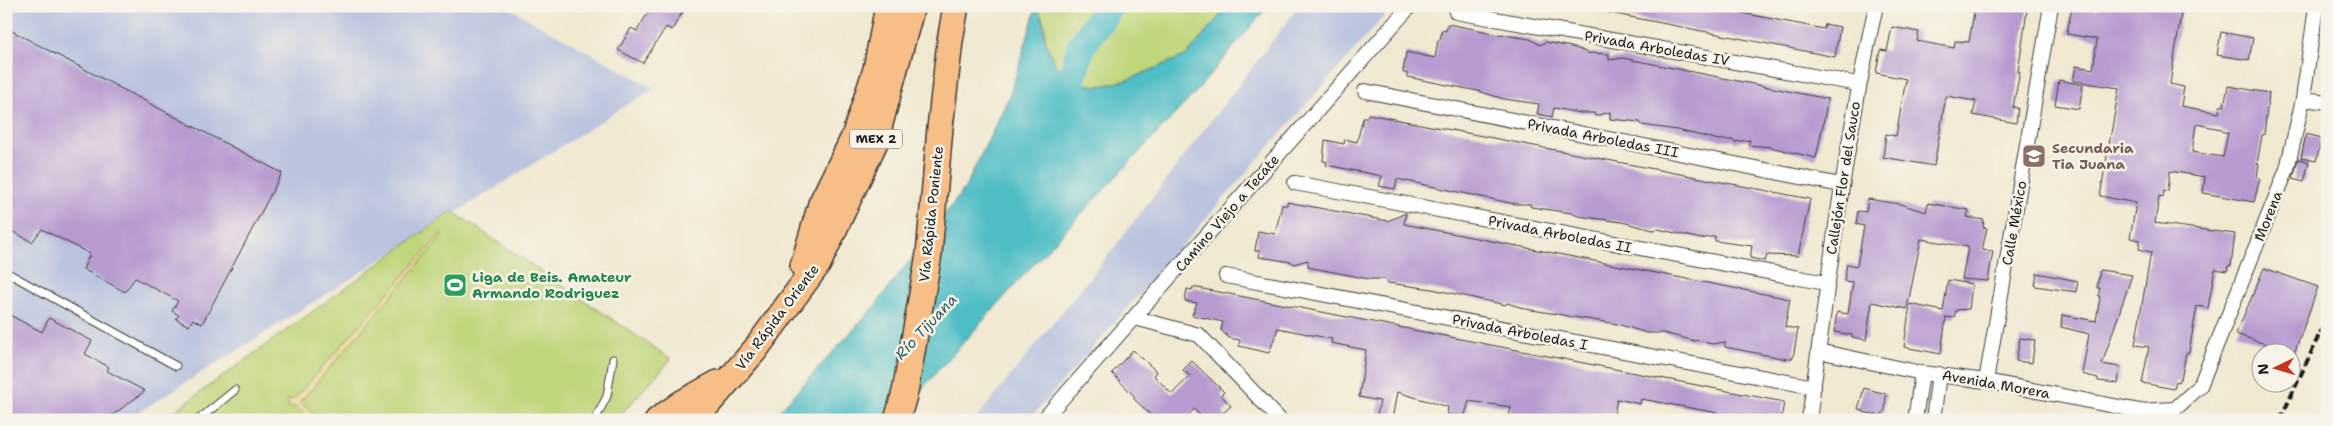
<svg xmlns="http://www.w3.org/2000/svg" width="2333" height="426" font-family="'Shantell Sans',sans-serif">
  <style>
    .industrial { fill: #bac4de }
    .green { fill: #c0d67a; stroke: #6e794b }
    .sand { fill: #eeda9e; stroke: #857b5d }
    .water { fill: #4fbdc6; stroke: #366c71 }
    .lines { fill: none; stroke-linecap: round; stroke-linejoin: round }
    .river { stroke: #4fbdc6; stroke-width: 29 }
    .building { fill: #b69ad0; fill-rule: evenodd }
    .lane-casing { stroke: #3c3b37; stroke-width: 9 }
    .street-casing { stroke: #3c3b37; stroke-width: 16 }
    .highway-casing { stroke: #3c3b37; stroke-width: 28 }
    .lane { stroke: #fff; stroke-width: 7 }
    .street { stroke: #fff; stroke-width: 14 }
    .highway { stroke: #f7be87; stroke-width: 25 }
    .rail { stroke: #1c1c1c; stroke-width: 4; stroke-dasharray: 8 4; stroke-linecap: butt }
    .labels { text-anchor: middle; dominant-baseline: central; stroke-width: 5; stroke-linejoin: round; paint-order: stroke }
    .shield { fill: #f7f3e8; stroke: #5e5c59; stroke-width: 1 }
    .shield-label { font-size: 12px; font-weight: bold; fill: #1c1c1c }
    .street-label { font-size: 14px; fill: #1c1c1c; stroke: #f7f3e8 }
    .education-label { font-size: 14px; font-weight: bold; fill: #785e54; stroke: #f7f3e8; text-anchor: start }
    .leisure-label { font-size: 14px; font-weight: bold; fill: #27864d; stroke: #f7f3e8; text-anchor: start }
    .water-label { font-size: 15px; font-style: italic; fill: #305c60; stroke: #f7f3e8 }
  </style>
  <rect width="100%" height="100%" fill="#f7f3e8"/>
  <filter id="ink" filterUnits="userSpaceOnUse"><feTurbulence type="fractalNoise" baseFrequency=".02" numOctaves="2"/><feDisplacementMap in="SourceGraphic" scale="10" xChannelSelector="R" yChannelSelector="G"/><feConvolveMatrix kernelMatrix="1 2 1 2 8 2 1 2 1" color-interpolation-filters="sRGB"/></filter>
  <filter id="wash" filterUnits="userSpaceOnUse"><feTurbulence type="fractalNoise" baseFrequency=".0096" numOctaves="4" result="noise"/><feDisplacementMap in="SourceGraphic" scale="20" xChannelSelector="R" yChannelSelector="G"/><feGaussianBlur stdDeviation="1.12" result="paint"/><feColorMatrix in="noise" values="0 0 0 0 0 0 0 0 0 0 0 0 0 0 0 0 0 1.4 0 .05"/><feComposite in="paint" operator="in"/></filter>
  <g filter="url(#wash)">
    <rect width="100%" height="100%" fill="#f0e8d0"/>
    <path class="industrial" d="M6,6H505L654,88L126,420H6Z
      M1299,6H1393L1029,420H975L1113,249Z"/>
    <path class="green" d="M1037,6H1228L1187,55L1127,80L1102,86L1072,84L1057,69L1045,40V25Z
      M452,211L671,359L616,420H162Z"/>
    <path class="sand" d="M441,234L442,237L300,402L319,420H310L296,407H288V400L294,399Z"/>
    <path class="water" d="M1228,6H1268L1195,93L1033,265L894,420H771L875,306L965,188L1010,95L1036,8C1046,19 1042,29 1046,41C1050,59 1060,71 1072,84L1102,86L1127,80L1187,55Z"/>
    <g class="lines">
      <path class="river" d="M1060,122L1081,46L1110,6"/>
    </g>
    <g id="blocks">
      <path class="building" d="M652,6H686L672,30L666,27L643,63L618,50L631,28L637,31Z
        M1606,6H1706L1824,29L1825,24L1840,27L1835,57L1605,12Z
        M1975,6H2000L2027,11L2018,72H2020L2013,107L2018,108L2016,123L1973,115L1976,101L1946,96L1934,166L1883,157L1886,134L1896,136L1906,79L1876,73L1880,50L1887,51L1892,27L1919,32L1917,41L1954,48L1955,41L1969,42Z
        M2072,6L2098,10L2099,6H2173L2182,8L2170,84L2184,87L2181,106L2219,113L2220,106H2224L2228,86L2269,93L2264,135H2262L2257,164H2259L2257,177L2260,178L2254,202L2203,193L2205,177L2170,171L2168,191L2164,190L2163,197L2159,196L2155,223L2235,234L2231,266H2228L2227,271L2215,269L2208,308L2197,306L2189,352L2186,353L2182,375L2179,382L2176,381L2174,389L2142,383L2149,347L2135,345L2151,252L2139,249L2140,240L2130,238L2136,203L2100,196L2119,88L2073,81L2076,66L2093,69L2097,39L2067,34ZM2196,124L2221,129V131L2228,133L2223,157L2192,152Z
        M1448,24L1484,31L1496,35L1498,34L1530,39L1540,45L1546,42L1576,48L1588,53L1609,54V60L1623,58L1828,99L1816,158L1770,147L1748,145L1750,140L1734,142L1733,140H1719L1677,130L1642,125L1640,122L1610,119V112L1595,116L1594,113H1580L1554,108L1552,117L1537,114L1539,104L1504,99L1478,91L1407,77V73H1403L1406,52L1435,58L1438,40H1440L1442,30L1446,31Z
        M6,28L282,173L202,324L193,319L189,326L176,319L179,315L172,311L178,301L135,278L125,292L83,269L90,254L42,229L32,242L6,228Z
        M2221,32L2253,38L2249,60L2217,55Z
        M2059,80L2083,85L2079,109L2055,105Z
        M1368,114L1810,199L1798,256L1767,255L1765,261L1750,258L1752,246L1715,241V236L1701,239L1658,229L1653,230L1622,222L1578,216L1571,213L1531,207L1530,204H1515L1397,179L1395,189L1379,186L1382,176L1326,165L1327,162L1323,161L1325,140L1344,144L1345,139L1357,142L1363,118H1367Z
        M2306,134L2322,138L2316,161L2301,158Z
        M2298,159L2309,162L2304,182L2293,179Z
        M1868,199L1900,204L1926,212L1928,203L1969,210L1967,217L1984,220L1983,227L1987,228L1982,250L1993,251L1988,281L1962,279L1968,247L1921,239L1907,309L1872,302L1866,340L1852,337V335L1834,332L1837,312L1848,314L1853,282L1844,281L1847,264L1857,266L1864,226L1856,224L1858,211L1866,212Z
        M1287,202L1388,221L1406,213L1404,224L1790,299L1785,327L1798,329L1793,358L1787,359L1725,347V342L1711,344L1699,340L1695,341L1663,333H1647L1617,324L1526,309L1507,303L1506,305L1432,289L1388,283L1385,279H1369L1308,267V260L1294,264L1292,262L1259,257L1260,251H1255L1258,231L1275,234L1282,205H1287Z
        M2264,268L2318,287L2294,354L2236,334Z
        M2100,270L2132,275L2102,364L2120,367L2118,383L2098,381V378L2082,374L2089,334L2061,327L2062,315L2096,321L2100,297L2098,296L2100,288H2097Z
        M2037,273L2078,281L2076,292L2035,286Z
        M1948,280L1972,284L1969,309L1956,310L1954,318L1946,317L1941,354L1904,347L1910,304L1943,311Z
        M1193,287L1784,402L1781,420L1743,418L1740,420H1717L1718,413L1641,399L1640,404L1617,399L1613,420H1530L1509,416L1511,407L1469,401L1464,418L1447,414L1448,407L1397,392L1392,420H1376L1380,401L1359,397L1366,350L1331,343L1332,339L1278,328L1269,353L1239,346L1240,340L1229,338L1221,330L1223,322L1192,315L1197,303L1185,301L1187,289L1192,290Z
        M6,313L42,332L49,318L92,341L85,354L109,367L107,371L145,391L106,420H6Z
        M2020,338L2035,340L2032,363L2016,361Z
        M1133,350L1157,372L1154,376L1172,394L1190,376L1183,370L1192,361L1224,392L1221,395L1231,406L1223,413L1229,420H1205L1194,409L1184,420H1156L1133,398L1135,397L1112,373Z
        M1864,388L1886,394L1885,410L1881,416L1863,412L1864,411L1858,409Z"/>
    </g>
  </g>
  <g filter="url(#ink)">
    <use href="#blocks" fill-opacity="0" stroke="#3c3b37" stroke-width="1"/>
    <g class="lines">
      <g class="lane-casing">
        <path id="lane" d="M6,272L176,366
          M198,420L235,390
          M595,420L607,396L613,359"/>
      </g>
      <g class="street-casing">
        <path id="street" d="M1456,12L1858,84
          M1365,91L1841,185
          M2303,99L2327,102
          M1295,183L1826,283
          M1226,276L1814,387
          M1135,318L1199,335L1280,420
          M1818,351L1922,373L1986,381L2140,411L2175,409L2200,386L2287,169L2303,99L2316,7
          M1986,381L2051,6
          M1043,420L1410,6
          M1809,420C1828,281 1845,143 1876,6
          M1915,420L1922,373
          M1933,420L1939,374"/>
      </g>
      <g class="highway-casing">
        <path id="highway" d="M803,266L821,204L854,137L876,69L888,6
          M658,420L682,403L718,383
          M694,420L755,350L818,264L875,142L912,6
          M897,420L905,392L929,254L940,128L950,41L956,6"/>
      </g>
      <use href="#lane" class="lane"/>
      <use href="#street" class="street"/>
      <use href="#highway" class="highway"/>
      <path class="rail" d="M2280,420L2327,318"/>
    </g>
  </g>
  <defs>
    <g id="school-square" transform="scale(1.25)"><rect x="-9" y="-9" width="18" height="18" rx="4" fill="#8d6e63" stroke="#f7f3e8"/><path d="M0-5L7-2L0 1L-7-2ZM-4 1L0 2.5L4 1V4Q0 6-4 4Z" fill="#fff"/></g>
    <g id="stadium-square" transform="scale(1.25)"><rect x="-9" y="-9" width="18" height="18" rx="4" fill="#2e9e5b" stroke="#f7f3e8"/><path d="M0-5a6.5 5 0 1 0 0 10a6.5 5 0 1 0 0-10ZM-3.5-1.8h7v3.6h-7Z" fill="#fff"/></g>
  </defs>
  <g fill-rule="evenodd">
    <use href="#school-square" x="2034" y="156"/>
    <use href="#stadium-square" x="455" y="285"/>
  </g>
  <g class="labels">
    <rect class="shield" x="850" y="129.5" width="52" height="19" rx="4"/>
    <g class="shield-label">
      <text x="876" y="139">MEX 2</text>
    </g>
    <g class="street-label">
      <text transform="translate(1657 48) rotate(10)">Privada Arboledas IV</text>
      <text transform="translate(1603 138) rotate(11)">Privada Arboledas III</text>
      <text transform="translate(1843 178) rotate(-81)">Callejón Flor del Sauco</text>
      <text transform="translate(1227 213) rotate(-49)">Camino Viejo a Tecate</text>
      <text transform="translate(931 214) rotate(-84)">Vía Rápida Poniente</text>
      <text transform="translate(2268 216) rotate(-68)">Morena</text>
      <text transform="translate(2014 223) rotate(-80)">Calle México</text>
      <text transform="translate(1560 234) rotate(11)">Privada Arboledas II</text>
      <text transform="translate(777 317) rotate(-53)">Vía Rápida Oriente</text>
      <text transform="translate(1520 332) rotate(11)">Privada Arboledas I</text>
      <text transform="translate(1996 384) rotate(10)">Avenida Morera</text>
    </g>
    <g class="education-label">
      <text x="2052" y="148">Secundaria<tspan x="2052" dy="16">Tia Juana</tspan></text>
    </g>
    <g class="leisure-label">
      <text x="472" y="277">Liga de Beis. Amateur<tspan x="472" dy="16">Armando Rodriguez</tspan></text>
    </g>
    <g class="water-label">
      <text transform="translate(926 327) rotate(-47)">Río Tijuana</text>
    </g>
  </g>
  <rect width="2333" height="426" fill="none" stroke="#f7f3e8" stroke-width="25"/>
  <g transform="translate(2276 368) rotate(265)"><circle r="24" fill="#f7f3e8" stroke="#9f9d96"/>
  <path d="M0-4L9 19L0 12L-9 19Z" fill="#c8321e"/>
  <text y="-8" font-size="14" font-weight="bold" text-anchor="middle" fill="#1c1c1c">N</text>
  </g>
</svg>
